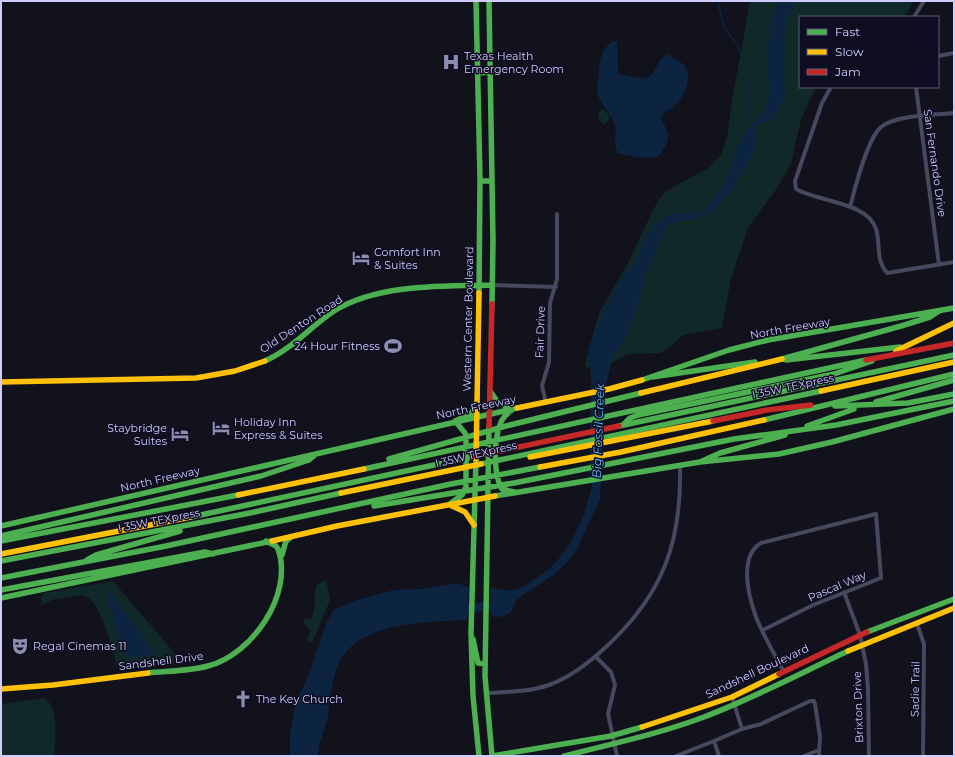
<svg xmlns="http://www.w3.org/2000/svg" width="955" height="757" font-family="Montserrat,sans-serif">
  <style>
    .green { fill: #102827 }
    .water { fill: #0d2441 }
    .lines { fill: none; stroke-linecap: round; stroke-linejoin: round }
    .stream { stroke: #0d2441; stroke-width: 1.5 }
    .river { stroke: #0d2441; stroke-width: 8 }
    .street { stroke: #47475d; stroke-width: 4 }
    .fast { stroke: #4caf50; stroke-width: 5.5 }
    .slow { stroke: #ffc107; stroke-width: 5.5 }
    .jam { stroke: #c62828; stroke-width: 5.5 }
    .labels { text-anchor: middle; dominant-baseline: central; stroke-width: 3; stroke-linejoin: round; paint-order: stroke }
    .poi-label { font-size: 11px; fill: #d0cdfe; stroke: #0f0d21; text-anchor: start }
    .street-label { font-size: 11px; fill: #d0cdfe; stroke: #0f0d21 }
    .water-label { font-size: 12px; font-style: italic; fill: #5dbefd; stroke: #0f0d21 }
  </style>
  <rect width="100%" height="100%" fill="#12121d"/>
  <path class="green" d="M750,1H913L905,17H800V87H816L801,119L791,164L779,185L748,228L731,278L722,328L683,335L668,349L660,353L627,354L616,361L586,368L585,363L599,313L627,265L653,210L662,195L676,185L707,169L721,155L727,137L732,101Z
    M603,108L610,117L605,125C599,122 598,120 598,113Z
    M326,580L330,600L312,643L307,640L310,631L303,622L305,619H311L315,607V591L317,584Z
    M113,581L171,649L174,654V665L118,668C112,650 102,602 84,595L54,599L42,605L41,599L44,593Z
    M45,698C60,710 54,739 55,756H1V704Z"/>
  <path class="water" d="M778,1H790L783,11L776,28L781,82L787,88L779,109L772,121H765L756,125L755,146L751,157L730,193L715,209L697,219L680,221L668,225L660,239L654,258L644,276L643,289L625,339L613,356L606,384L600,499L577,549L568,561L555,574L517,599L510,613L500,617L491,616V587C511,594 520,590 536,578C541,574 547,571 551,567C573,546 586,514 592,485L590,481L591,377L589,348L600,319L618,284L628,268L634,264L644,240L654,224L673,213H701C713,200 724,187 730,170C734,161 735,147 741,139C751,122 764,121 768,100C771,86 767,72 768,57C768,41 771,16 778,1Z
    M613,41L617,42L618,70L621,75C628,75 634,78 640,78C657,80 655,60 667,54C672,57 678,60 683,64C693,74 686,95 677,103C673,108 667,111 662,115L661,119C672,137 670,140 658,157C644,159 632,157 618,153C612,142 618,133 614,123C610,113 601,105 598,95C596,88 598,83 599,77C599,62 600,50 613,41Z
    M458,583L469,588L467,620C429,622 367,621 343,656C333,670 330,698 328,715C326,729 318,742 318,756H290V736L296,701L306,682L327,621L335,609L357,600L394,590L421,589Z
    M108,594H112L155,653C144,657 134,661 124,653L109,607L107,599Z"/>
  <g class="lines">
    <path class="stream" d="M718,1C722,20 722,30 738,44C738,52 741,55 744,62C748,73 747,86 752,97L746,109L753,126"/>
    <path class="river" d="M780,83L781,21L792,1
      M464,609L502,604"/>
    <path class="street" d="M914,17L924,1
      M938,56L954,53
      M831,87L822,103L795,181L796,189C818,202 868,202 876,229C881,245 875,259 887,273L954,262
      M916,87L939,265
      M850,207C855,188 867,139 881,127C895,115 936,115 954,113
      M492,285L556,287
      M546,403L542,386L549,362L550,303L557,279V214
      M844,592L860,635L866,664L868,688L869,756
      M917,624L924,644L923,756
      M763,630L813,605L881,578L876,514L761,543C739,556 748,594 755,614C761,632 775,655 784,672
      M596,657L611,672L615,685L608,714L617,756
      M486,693C508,692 529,692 549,685C571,677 590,662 607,646C663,594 682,542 680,465
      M732,697L742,729
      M676,756L714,741
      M719,756L714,741L742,729L761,724L810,701H814L815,704L820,737L819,756
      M804,756L819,750"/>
    <path class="fast" d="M476,1L480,179L479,293
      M489,1L493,241L492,304
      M479,73L491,72
      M480,181H492
      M782,359L901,326L930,317L939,311
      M786,360L900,347
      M265,361C292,349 310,327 334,311C377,284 443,286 492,285
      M652,377L755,362
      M642,380L729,350L768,340L954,308
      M490,391L497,401L512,410
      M876,402L954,380
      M835,406L908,403L954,394
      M511,410C507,414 501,419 500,425C494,440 493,475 502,489L514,492
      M764,420L954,374
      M623,425L630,418L638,415L834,374L872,361
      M489,426L485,676L492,756L611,736L642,727
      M619,426L954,355
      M807,426L854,409
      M389,459L510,425L641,393
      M476,459L471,633L473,696L479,756
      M700,462L720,453L785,435
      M481,464L821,391
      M364,469L866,360
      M495,496L700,462L779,454L832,442L954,409
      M451,503L462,495L466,487V438L465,433L455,421L471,414L476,404
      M374,506L514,483L734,439L836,425L954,401
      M191,517L476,456
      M1,526L517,408
      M1,536L261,476L309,460L315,455
      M1,541L238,495
      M282,555L286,541L291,537
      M87,560L96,555L180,531
      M1,561L250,513L341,493
      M1,578L166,546L451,484L540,467
      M1,590L205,552L213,554
      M1,598L272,541
      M867,632L954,599
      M473,639L478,663L485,664
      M148,673C168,671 189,671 208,666C252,655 294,594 278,549L276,546L266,541
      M564,756C611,744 659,734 704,717C754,698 801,673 848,651"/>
    <path class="slow" d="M896,351L954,323
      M1,382L196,378L235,371L265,361
      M821,391L954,362
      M641,393L782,359
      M517,408L609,389L642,380
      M530,457L713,421
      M476,459L479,293
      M540,467L621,452L764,420
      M341,493L481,464
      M238,495L364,469
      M450,505L465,512L474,525
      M272,541L337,526L495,496
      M1,554L191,517
      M848,651L954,608
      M1,689L53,685L148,673
      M642,727L732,697L779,674"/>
    <path class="jam" d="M866,360L954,343
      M713,421L767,410L811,405
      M489,426L492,304
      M476,456L619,426
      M779,674L867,632"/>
  </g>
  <defs>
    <g id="hospital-bare" transform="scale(1.38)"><path d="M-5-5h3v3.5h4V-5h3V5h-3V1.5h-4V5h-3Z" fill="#8e8caf" stroke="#0f0d21" stroke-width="2.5" paint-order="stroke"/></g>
    <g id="hotel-bare" transform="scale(1.38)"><path d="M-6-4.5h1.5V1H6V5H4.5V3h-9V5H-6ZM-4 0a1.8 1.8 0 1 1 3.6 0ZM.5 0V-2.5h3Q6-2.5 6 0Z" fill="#8e8caf" stroke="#0f0d21" stroke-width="2.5" paint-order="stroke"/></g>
    <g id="stadium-bare" transform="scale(1.38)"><path d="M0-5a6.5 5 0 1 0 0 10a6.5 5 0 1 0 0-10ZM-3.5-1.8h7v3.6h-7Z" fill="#8e8caf" stroke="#0f0d21" stroke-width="2.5" paint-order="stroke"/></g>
    <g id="theatre-bare" transform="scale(1.38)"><path d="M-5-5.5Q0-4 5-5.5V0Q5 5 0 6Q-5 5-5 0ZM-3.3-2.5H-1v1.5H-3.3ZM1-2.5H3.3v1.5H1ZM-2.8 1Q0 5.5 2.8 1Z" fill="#8e8caf" stroke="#0f0d21" stroke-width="2.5" paint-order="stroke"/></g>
    <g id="church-bare" transform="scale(1.38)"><path d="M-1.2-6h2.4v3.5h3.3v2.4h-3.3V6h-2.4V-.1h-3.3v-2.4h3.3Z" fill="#8e8caf" stroke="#0f0d21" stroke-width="2.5" paint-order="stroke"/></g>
  </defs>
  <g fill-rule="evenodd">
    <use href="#hospital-bare" x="451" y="62"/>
    <use href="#hotel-bare" x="361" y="258"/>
    <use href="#stadium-bare" x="393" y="346"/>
    <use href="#hotel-bare" x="221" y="428"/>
    <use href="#hotel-bare" x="180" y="434"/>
    <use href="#theatre-bare" x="20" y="646"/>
    <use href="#church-bare" x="243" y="699"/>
  </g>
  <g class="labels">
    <g class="poi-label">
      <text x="464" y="56">Texas Health<tspan x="464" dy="13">Emergency Room</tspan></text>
      <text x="374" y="252">Comfort Inn<tspan x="374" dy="13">&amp; Suites</tspan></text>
      <text x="380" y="346" text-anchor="end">24 Hour Fitness</text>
      <text x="234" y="422">Holiday Inn<tspan x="234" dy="13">Express &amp; Suites</tspan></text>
      <text x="167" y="428" text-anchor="end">Staybridge<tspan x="167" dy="13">Suites</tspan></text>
      <text x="33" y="646">Regal Cinemas 11</text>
      <text x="256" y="699">The Key Church</text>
    </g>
    <g class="street-label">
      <text transform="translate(935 163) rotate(82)">San Fernando Drive</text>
      <text transform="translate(468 319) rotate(-89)">Western Center Boulevard</text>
      <text transform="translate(301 324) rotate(-33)">Old Denton Road</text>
      <text transform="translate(790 328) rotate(-10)">North Freeway</text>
      <text transform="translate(540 332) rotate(-88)">Fair Drive</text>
      <text transform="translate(793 386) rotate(-12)">I 35W TEXpress</text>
      <text transform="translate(476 407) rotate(-12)">North Freeway</text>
      <text transform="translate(476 454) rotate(-13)">I 35W TEXpress</text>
      <text transform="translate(160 479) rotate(-13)">North Freeway</text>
      <text transform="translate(159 520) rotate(-11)">I 35W TEXpress</text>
      <text transform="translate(837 586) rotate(-23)">Pascal Way</text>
      <text transform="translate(161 661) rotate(-7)">Sandshell Drive</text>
      <text transform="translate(757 671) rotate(-25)">Sandshell Boulevard</text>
      <text transform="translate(915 689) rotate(-89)">Sadie Trail</text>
      <text transform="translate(858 707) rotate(-92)">Brixton Drive</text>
    </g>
    <g class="water-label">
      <text transform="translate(598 431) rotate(-88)">Big Fossil Creek</text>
    </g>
  </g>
  <rect width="955" height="757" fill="none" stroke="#d0cdfe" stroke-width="4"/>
  <rect x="799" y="16" width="140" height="72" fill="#0f0d21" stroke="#5c5a79"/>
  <rect x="807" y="29" width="20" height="6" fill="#4caf50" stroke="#5c5a79"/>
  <text x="835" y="36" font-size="12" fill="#d0cdfe">Fast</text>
  <rect x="807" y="49" width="20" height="6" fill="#ffc107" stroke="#5c5a79"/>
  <text x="835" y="56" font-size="12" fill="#d0cdfe">Slow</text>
  <rect x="807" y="69" width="20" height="6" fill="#c62828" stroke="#5c5a79"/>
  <text x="835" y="76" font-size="12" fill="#d0cdfe">Jam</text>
</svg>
